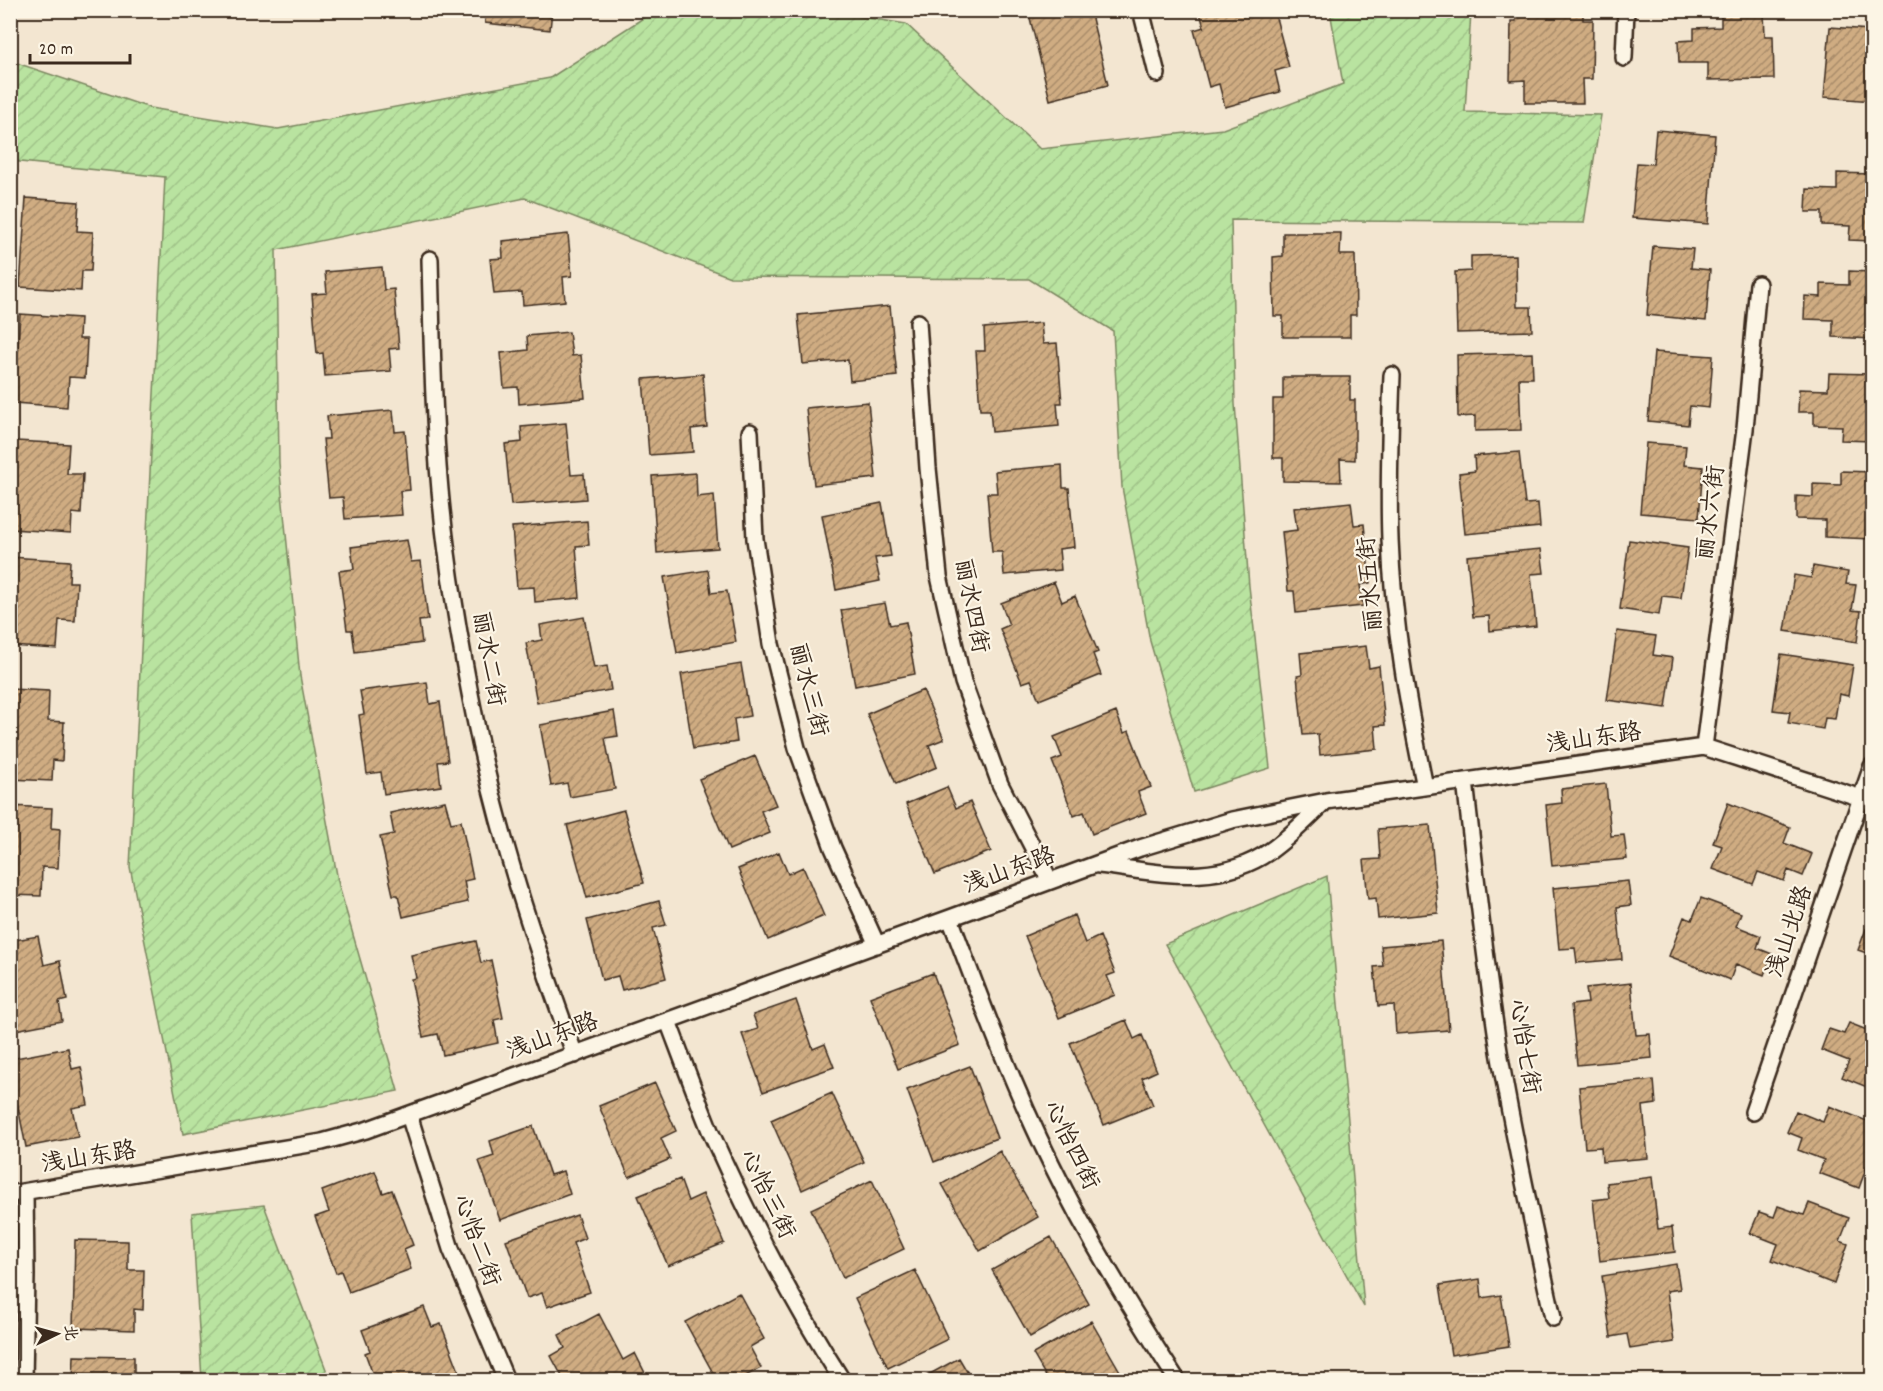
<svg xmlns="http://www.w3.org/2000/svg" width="1883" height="1391" font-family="Dekko,'LXGW WenKai TC',sans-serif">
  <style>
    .garden { fill: url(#garden-furrows); stroke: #7a865f; stroke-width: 1.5 }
    .building { fill: url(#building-hatch); stroke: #3b2a1e; stroke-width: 1.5 }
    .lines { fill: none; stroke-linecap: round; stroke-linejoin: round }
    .lane-casing { stroke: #3b2a1e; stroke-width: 20 }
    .lane { stroke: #fcf5e5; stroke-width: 15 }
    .labels { text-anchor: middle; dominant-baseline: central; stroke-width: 4.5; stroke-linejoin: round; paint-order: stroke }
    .street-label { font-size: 24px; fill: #3b2a1e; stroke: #fcf5e5 }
  </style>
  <defs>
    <pattern id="garden-furrows" width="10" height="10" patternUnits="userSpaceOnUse" patternTransform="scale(1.5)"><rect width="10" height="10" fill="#b9e3a0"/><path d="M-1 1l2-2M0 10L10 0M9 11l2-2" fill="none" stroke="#a0c389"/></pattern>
    <pattern id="building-hatch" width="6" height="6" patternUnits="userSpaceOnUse" patternTransform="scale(1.5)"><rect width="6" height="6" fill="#cfac82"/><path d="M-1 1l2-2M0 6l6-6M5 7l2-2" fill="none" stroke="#a98c6a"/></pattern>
  </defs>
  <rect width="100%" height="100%" fill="#f3e6d1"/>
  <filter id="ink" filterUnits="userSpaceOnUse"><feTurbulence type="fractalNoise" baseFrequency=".0167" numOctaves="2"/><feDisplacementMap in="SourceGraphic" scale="12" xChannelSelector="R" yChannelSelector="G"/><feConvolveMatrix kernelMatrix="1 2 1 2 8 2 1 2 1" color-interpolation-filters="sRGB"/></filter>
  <g filter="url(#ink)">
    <path class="garden" d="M654,11H824L906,24L1040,149L1223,129L1343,84L1330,11H1471L1465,112L1601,115L1584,223L1231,220L1235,404L1249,586L1270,768L1194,792L1150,641L1122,487L1113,331L1029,279L730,277L525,198L276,250L279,463L300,676L339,886L398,1091L183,1134L130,867L165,177L11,161V61L150,108L278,129L550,78Z
      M1327,876L1364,1307L1165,944Z
      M264,1205L330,1380H202L192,1213Z"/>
    <path class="building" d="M486,10H552L550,30L485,23Z
      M1028,10H1090L1108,85L1050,100Z
      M1199,10H1274L1289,67L1275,71L1280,92L1225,107L1219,84L1209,87L1194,30L1204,27Z
      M1516,10H1583V20H1593L1592,79H1582L1583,103H1525V80L1510,81L1511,21H1516Z
      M1764,12L1765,36H1773L1774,79L1708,80V63H1679L1678,41L1694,40V28L1721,27V13Z
      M1830,27L1870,30L1868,49L1872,50V101L1824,97Z
      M1656,130L1715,135L1708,224L1632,218L1637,163L1653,164Z
      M1837,173L1872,174V241L1849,240L1850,226L1822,225V212H1806L1807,189L1837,190Z
      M26,198L79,202L77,231L93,232L91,271H82L81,291L20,287Z
      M1283,233H1341L1340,255H1355L1356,315H1350V337H1283V316H1274L1273,257L1283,256Z
      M568,234L572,276L563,277L565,301L523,305L522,292L494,294L490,259L503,258L502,241Z
      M1653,246L1693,249L1691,268L1710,270L1706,321L1647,315Z
      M1516,255L1517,307H1531L1532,331L1457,333L1455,272L1471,271V256Z
      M382,267L384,290L394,289L399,348L389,349L391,371L325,376L323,353L317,354L312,294L327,293L325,272Z
      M1849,271L1872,272V339L1833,337V320L1804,319L1805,296L1821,297V284L1849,285Z
      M890,306L897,376L850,381L848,360L803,364L798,315Z
      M20,314L80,318L79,339H87L85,378L69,377L67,407L14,403Z
      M1041,323L1043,344L1057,343L1062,403H1057L1059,426L992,432L990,410H980L976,351H985L984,328Z
      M569,332L572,356L581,355L585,398L519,404L518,387L504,388L501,353L528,350L527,336Z
      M1654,352L1713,356L1709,408L1690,406L1688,425L1648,421Z
      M1532,353L1533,378H1519L1521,430L1475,431V416L1458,417L1457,355Z
      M1829,373L1872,374V441L1841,440L1842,426L1814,425V412H1798L1799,389L1828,390Z
      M703,374L707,427L691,429L693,452L649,455L643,379Z
      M1283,377H1350V400H1355V460L1340,459L1341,482L1283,481V458H1273V399H1283Z
      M868,402L876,478L814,485L806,408Z
      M393,410L395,432L405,431L410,490L400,491L402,515L345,519L343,497L329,498L323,439H329L327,416Z
      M566,423L571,475L584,474L586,499L511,505L505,444L522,442L521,427Z
      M16,441L69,444L67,474H83L81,514L72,513L71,533L11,529Z
      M1646,443L1686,446L1684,465L1703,467L1699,518L1640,513Z
      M1519,452L1525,504L1538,503L1540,527L1465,534L1459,473L1475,471L1474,456Z
      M1062,465L1063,488H1069L1074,547L1059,549L1061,570L1004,575L1002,552H992L987,493H997L995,471Z
      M1841,471L1872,472V539L1825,537V520L1796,519V496L1813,497V484L1841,485Z
      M696,473L697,497L714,495L718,548L657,553L652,476Z
      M1351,502L1354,525L1364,524L1370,583L1360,585L1363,606L1296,613L1294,591H1288L1282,532L1297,530L1294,508Z
      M882,503L891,556L875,558L880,581L836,590L822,515Z
      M587,521L589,545L576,546L580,598L535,602L534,587L517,588L512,527Z
      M407,540L411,562L421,561L428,620L419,621L422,643L355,652L352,630H347L339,571L354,569L351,547Z
      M1629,540L1688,548L1681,598L1662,596L1659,615L1620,609Z
      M1541,549L1544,573L1531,574L1536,626L1490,631L1489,616L1473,617L1467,556Z
      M10,557L70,561L69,582H77L75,621L59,620L57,649L10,646Z
      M1813,566L1848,572L1846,584L1856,585L1852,610L1861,611L1857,642L1785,631L1794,575L1811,578Z
      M708,570L711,593L727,591L736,642L677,653L664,577Z
      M1054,582L1062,602L1075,596L1098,652L1093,654L1101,675L1039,700L1031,680L1022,683L1000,629L1009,625L1001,603Z
      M885,603L890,625L906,622L915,674L855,686L841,610Z
      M584,617L594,668L607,666L611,690L537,703L526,643L542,640L540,625Z
      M1617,631L1656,636L1653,655L1673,658L1666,708L1607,700Z
      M1366,646L1369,668L1379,666L1385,725L1375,726L1377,749L1320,755L1318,734L1303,735L1297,676L1302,675L1300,653Z
      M1781,654L1853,665L1848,696L1839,694L1835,719L1825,718L1823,729L1788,723L1790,712L1773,710Z
      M741,664L750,716L734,719L737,742L693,749L681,674Z
      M427,682L430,704L440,702L448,761L438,762L441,786L384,794L381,772L367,774L359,715L364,714L360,691Z
      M10,689L49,691L48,721L64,722L62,761L53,760L52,781L10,779Z
      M923,690L944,739L929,745L937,767L896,784L867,714Z
      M614,711L618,736L605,738L615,789L570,797L567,783L551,786L540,725Z
      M1116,712L1124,733L1129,731L1151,787L1138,792L1146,813L1092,834L1084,812L1074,816L1052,761L1062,757L1054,737Z
      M755,756L776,805L761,811L770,833L729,850L699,779Z
      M1606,784L1611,836L1624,835L1627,859L1552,866L1546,805L1562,803L1561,789Z
      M947,787L956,808L970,802L991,851L935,874L906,804Z
      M445,801L451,823L461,821L473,879L464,881L468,902L403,917L398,895H393L380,837L394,834L390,813Z
      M1728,803L1790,827L1784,843L1812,854L1803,876L1788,870L1784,881L1758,872L1753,884L1713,869L1722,846L1713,843Z
      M10,806L52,808L51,828L60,829L58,868L42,867L41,896L10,895Z
      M624,810L644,883L587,898L567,825Z
      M1430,825L1438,913L1378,919L1376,898L1368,899L1364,860L1380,859L1378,829Z
      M779,852L788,874L803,867L824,916L768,940L738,869Z
      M1628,881L1631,905L1617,907L1622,959L1577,963L1575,948L1559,949L1553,888Z
      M1701,898L1741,913L1736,926L1761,936L1757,948L1772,954L1764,975L1736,964L1730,980L1669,956L1684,917L1692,920Z
      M659,901L666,925L653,928L666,978L622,990L618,976L602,980L587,920Z
      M1074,915L1085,943L1100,936L1115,973L1107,976L1115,995L1059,1018L1025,936Z
      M1866,929L1872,931V955L1858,950Z
      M38,936L44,965L60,961L67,1000L59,1002L62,1021L10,1031V941Z
      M476,941L481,963L491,960L503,1018L494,1020L498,1043L443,1055L438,1034L423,1037L411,979L416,978L411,955Z
      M1441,941L1449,1030L1396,1034L1394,1005L1378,1006L1374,967L1383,966L1381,946Z
      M933,973L960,1045L898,1069L870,997Z
      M1631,983L1636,1035L1650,1034L1652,1058L1577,1065L1571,1005L1588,1003L1586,988Z
      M796,1000L813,1049L825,1044L834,1067L763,1092L742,1034L758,1029L753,1015Z
      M1126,1020L1134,1039L1142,1035L1157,1071L1142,1078L1153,1105L1104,1125L1070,1043Z
      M1849,1023L1872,1032V1089L1842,1077L1849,1061L1821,1050L1829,1029L1844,1034Z
      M68,1048L72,1069L81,1067L88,1105L72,1108L78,1137L26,1147L10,1067V1059Z
      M970,1066L997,1138L934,1162L907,1090Z
      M1654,1080L1656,1104L1643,1106L1648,1158L1602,1162L1601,1147L1585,1148L1579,1087Z
      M655,1083L676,1131L661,1138L670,1159L629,1177L599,1106Z
      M832,1093L864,1162L802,1190L771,1120Z
      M1829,1106L1872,1123V1168L1867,1166L1859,1188L1819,1173L1824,1160L1798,1150L1802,1138L1787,1132L1796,1111L1823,1122Z
      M533,1126L550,1175L563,1171L570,1194L500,1220L479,1161L494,1156L490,1141Z
      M1000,1151L1038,1217L980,1251L942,1184Z
      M375,1171L383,1193L392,1190L413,1245L404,1249L411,1269L349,1292L341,1271L336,1273L315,1217L329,1212L322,1191Z
      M1652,1177L1658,1229L1672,1227L1675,1252L1600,1261L1593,1200L1609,1198L1607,1183Z
      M680,1179L688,1201L703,1194L724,1243L668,1266L638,1196Z
      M872,1180L904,1249L843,1278L811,1209Z
      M1809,1203L1849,1218L1840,1241L1848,1244L1834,1284L1772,1260L1778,1244L1750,1233L1759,1212L1774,1217L1778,1206L1804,1215Z
      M577,1215L585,1238L573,1243L590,1292L547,1307L542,1293L527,1298L506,1240Z
      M1051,1237L1089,1304L1030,1337L992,1270Z
      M75,1240L128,1241V1270H144L143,1310L134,1309V1330L73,1328Z
      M1676,1264L1680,1289L1667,1291L1674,1342L1630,1349L1627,1334L1611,1337L1602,1276Z
      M915,1270L948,1339L888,1368L855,1298Z
      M1480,1279L1482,1298L1501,1295L1509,1346L1451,1355L1440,1285Z
      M739,1293L764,1339L750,1347L761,1368L738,1380H717L685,1322Z
      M424,1307L432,1327L441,1324L462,1379L458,1380H375L365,1353L370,1351L362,1330Z
      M599,1314L623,1360L635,1353L646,1375L636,1380H564L551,1356L565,1348L559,1335Z
      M1091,1321L1125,1380H1048L1033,1354Z
      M74,1356L134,1357V1378H142V1380H73Z
      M959,1358L972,1380H919Z"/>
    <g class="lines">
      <g class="lane-casing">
        <path id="lane" d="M1141,10L1157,74
          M1624,58L1626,10
          M430,259C432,336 433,413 440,490C447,567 460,644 475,719C498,834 535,945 575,1055
          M918,322L928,468L939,576L963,682L1000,784L1050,881
          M1392,375C1390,430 1388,484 1390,539C1393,623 1408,705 1425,787
          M750,432L755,539L771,644L797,748L833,848L877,945
          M1704,747L1745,429L1758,284
          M1465,781C1475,871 1485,962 1499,1051C1514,1141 1534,1230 1553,1318
          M1099,865C1158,872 1217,888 1270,851C1290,837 1308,818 1326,801
          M950,918C981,1001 1012,1084 1051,1163C1088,1239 1132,1310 1177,1380
          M668,1021C682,1058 696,1096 711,1133C749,1218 792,1302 842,1380
          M1753,1112L1872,766
          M409,1115L451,1249L506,1380
          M10,1194L322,1142L366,1130L950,918L1140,848L1232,820L1326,801L1704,747L1861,798
          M24,1380L26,1275L25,1192"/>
      </g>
      <use href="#lane" class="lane"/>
    </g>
  </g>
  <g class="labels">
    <g class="street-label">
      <text transform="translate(1712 513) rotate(-83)">丽水六街</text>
      <text transform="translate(1372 584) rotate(-95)">丽水五街</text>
      <text transform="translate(970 606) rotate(79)">丽水四街</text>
      <text transform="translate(487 659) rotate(80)">丽水二街</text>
      <text transform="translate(807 690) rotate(76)">丽水三街</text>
      <text transform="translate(1594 740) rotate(-8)">浅山东路</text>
      <text transform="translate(1010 872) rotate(-20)">浅山东路</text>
      <text transform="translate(1791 932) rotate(-71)">浅山北路</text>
      <text transform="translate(553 1038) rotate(-20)">浅山东路</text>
      <text transform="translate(1523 1047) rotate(81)">心怡七街</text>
      <text transform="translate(1070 1146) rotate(64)">心怡四街</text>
      <text transform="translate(89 1159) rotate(-9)">浅山东路</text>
      <text transform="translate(766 1195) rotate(64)">心怡三街</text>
      <text transform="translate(475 1241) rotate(70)">心怡二街</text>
    </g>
  </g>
  <rect width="1883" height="1391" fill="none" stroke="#fcf5e5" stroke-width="36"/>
  <rect x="18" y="18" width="1847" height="1355" fill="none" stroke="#3b2a1e" stroke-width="2" filter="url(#ink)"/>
  <g transform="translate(57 1334) rotate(85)" stroke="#fcf5e5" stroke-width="4.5" paint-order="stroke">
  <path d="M0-4.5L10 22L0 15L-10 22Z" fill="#3b2a1e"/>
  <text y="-9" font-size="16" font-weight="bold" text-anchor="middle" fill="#3b2a1e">北</text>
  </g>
  <path d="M30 54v9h100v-9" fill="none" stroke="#3b2a1e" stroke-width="3"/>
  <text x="39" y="54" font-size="18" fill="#3b2a1e" stroke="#fcf5e5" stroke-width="4.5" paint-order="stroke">20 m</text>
</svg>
